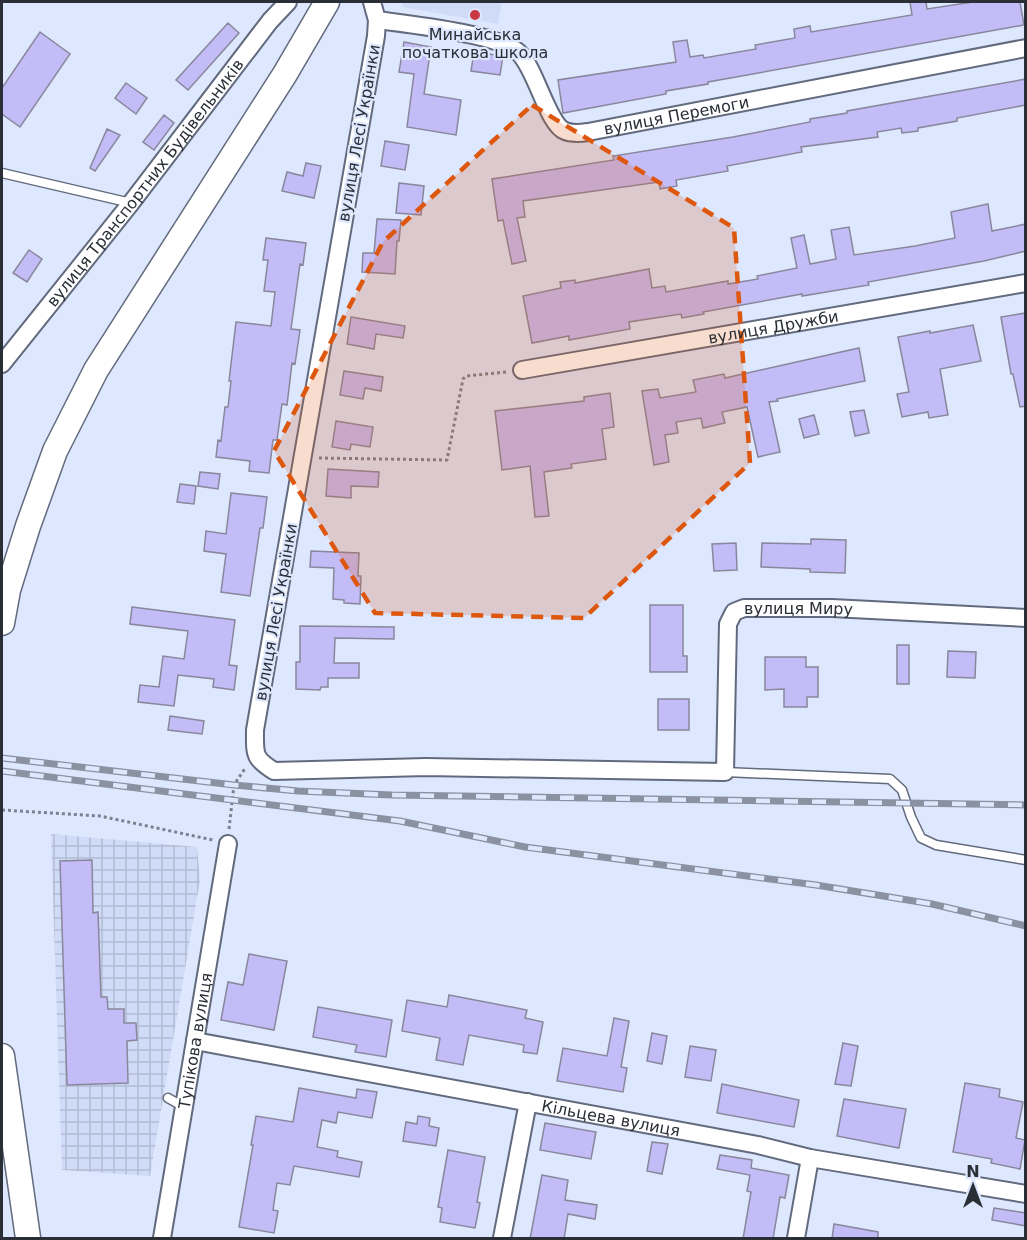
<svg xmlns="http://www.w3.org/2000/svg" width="1027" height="1240" font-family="'DejaVu Sans',sans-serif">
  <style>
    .built { fill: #cfdbf7 }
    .industrial { fill: url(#industrial-grid) }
    .building { fill: #c3bcf7; stroke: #89879c; stroke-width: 1.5 }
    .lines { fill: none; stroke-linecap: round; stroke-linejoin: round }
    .service-casing { stroke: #626a7d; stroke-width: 11 }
    .minor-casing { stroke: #626a7d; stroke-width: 20 }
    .secondary-casing { stroke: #626a7d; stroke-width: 27 }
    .path { stroke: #7b8190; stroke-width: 3; stroke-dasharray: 3 3; stroke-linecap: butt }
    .service { stroke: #fff; stroke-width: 8 }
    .minor { stroke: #fff; stroke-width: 16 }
    .secondary { stroke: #fff; stroke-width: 24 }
    .rail-casing { stroke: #8a91a1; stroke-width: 7 }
    .rail { stroke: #dde7fd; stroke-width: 4.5; stroke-dasharray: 14; stroke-linecap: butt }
    .marked { fill: #de570e; fill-opacity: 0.2; stroke: #de570e; stroke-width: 4.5; stroke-dasharray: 12 8; stroke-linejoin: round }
    .poi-dot { fill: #ca3a42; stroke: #dde7fd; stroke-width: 2 }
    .labels { text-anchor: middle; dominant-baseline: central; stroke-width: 4.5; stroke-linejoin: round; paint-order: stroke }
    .poi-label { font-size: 16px; fill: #2a2e36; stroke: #dde7fd }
    .street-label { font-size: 16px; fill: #2a2e36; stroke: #dde7fd }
  </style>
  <defs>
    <pattern id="industrial-grid" width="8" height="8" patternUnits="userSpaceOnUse" patternTransform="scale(1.5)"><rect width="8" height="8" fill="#cfdbf7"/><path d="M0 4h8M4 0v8" fill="none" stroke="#b2bcd4"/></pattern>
  </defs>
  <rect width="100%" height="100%" fill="#dde7fd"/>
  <path class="built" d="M403,2H502L498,24L402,7Z"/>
  <path class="industrial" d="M51,834L197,847L200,880L150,1176L62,1170Z"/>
  <path class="building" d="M910,2H926L927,9L973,2H1020L1024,25L708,82V84L666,91V94L563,113L558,80L676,62L673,42L687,40L690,57L703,55L704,58L756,49L755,45L795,38L794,29L810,26L811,32L912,15Z
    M228,23L239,33L188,90L176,80Z
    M40,32L70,54L20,127L2,114V88Z
    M404,42L431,47L424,94L461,100L456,135L407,127L414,74L399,72Z
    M474,52L503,56L500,75L471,71Z
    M1026,79V105L957,118V121L918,128V131L902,133L901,128L877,132L878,137L801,147L802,152L727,166L728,171L676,180L677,186L660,189L659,182L523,201L525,217L517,218L526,261L512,264L503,220L498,221L492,179L614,160L613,156L733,137L810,122V119L847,113V111Z
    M126,83L147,98L136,114L115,98Z
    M164,115L174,123L154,150L143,142Z
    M107,129L120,135L95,171L90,168Z
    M385,141L409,145L405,170L381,166Z
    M306,163L321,166L314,198L282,191L287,172L303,176Z
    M399,183L424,186L421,215L396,213Z
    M988,204L992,231L1026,224V251L984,261L868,282L869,285L802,296V294L703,312L704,314L682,318L681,314L629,322L630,329L569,340V336L532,343L523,296L561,288L560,282L575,280V283L649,269L652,288L665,286L666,292L728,281V284L758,279L757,276L797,268L791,238L804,235L810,264L836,259L831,230L849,227L854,255L915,246L955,238L951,212Z
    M377,219L401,220L399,241H397L395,274L362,272L363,253H374Z
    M266,238L306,243L303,265L300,264L291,329L300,330L295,364L292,363L287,405L282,404L277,440H273L269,473L249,471L250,461L216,457L218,440L221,441L225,407H228L231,381H229L236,322L271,326L275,292L264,291L268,260H263Z
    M29,250L42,259L27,282L13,273Z
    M1026,313V406L1020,407L1013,374H1011L1001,317Z
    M351,317L405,326L403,338L376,334L374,349L347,344Z
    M973,325L981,361L940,369L948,415L929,418L928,412L902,417L897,394L909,392L898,337L930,331V333Z
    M859,348L865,381L777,399L778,401L769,402L780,452L758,457L747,407L722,412L725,423L703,428L701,418L676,422L678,433L665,435L669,462L654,465L642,391L658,389L660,398L696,392L693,380L724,374L725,378Z
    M344,371L383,377L381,391L365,388L363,399L340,395Z
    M610,393L614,427L602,429L606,459L571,464L572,468L544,472L549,516L535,517L530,466L502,470L495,411L584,401V397Z
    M864,410L869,433L855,436L850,412Z
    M814,415L819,434L804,438L799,419Z
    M336,421L373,427L370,447L351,444L350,450L332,447Z
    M328,469L379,472L378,487L351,486V498L326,496Z
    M200,472L220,474L218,489L198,486Z
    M180,484L196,486L194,504L177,502Z
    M231,493L267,497L263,528H260L250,596L221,592L226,554L204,551L206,531L226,534Z
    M811,539L846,540L845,573L810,572V569L761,567L762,543L811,544Z
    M736,543L737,570L714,571L712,544Z
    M311,551L359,553L358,576H361L360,604L344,603V600L333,599L334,568L310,567Z
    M650,605H683V656H687V672H650Z
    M132,607L235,620L229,665L237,666L234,690L213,687L214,679L178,675L174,706L138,702L140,685L159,687L163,656L184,659L188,631L130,624Z
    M300,626L394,627V639L335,638L334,663H359V678H328V687H321L320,690L296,689V662H300Z
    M897,645H909V684H897Z
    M948,651L976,652L975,678L947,677Z
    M765,657H806V667H818V697H807V707H784V689L765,690Z
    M658,699H689V730H658Z
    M170,716L204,721L202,734L168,730Z
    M92,860L93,913L98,912L101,997H107L108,1009H124V1023H136L137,1040L127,1041L128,1083L67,1085L60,861Z
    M249,954L287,961L274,1030L221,1020L228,982L243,985Z
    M449,995L527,1010L525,1018L543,1022L537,1054L523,1052L524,1045L469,1035L463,1065L436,1060L440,1038L402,1031L407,1000L447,1007Z
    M318,1007L392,1020L386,1057L355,1052L357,1045L313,1037Z
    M614,1018L629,1021L621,1067L627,1068L623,1092L557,1081L563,1048L607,1056Z
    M652,1033L667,1036L662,1064L647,1061Z
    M843,1043L858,1046L851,1086L835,1084Z
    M690,1046L716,1050L711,1081L685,1077Z
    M965,1083L1000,1089L999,1097L1023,1102L1016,1138L1025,1140L1020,1169L991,1163L992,1159L953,1152Z
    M722,1084L799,1100L794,1127L717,1113Z
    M299,1088L356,1098L357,1089L377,1092L372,1118L338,1112L336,1123L322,1120L317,1147L338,1151L337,1157L362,1162L359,1177L294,1166L290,1185L277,1183L273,1210L278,1211L274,1233L239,1227L253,1145H251L256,1116L293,1122Z
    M844,1099L906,1109L899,1148L837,1136Z
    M418,1116L430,1118L429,1126L439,1128L436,1146L403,1141L406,1122L417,1124Z
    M545,1123L596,1132L591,1159L540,1150Z
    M652,1142L668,1144L662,1174L647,1171Z
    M448,1150L485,1157L477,1202L480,1203L475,1228L440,1222L442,1208L438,1207Z
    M720,1155L752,1160L751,1168L789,1175L785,1198L780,1197L773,1239H743L751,1192L747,1191L750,1175L717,1169Z
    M542,1175L568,1180L565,1200L597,1205L595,1219L568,1214L564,1239H530Z
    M994,1208L1026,1213V1226L992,1220Z
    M834,1224L878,1232V1239H832Z"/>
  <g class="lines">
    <g class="service-casing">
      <path id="service" d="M2,173L131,203
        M725,772L890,779L902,790L911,817L921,838L936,845L1026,860
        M168,1098L184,1107"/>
    </g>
    <g class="minor-casing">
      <g id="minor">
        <path id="s1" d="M372,2L377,20L376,36L255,730C255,754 253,758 274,771L426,767L725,772L728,624L734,612L744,608H832L1026,618"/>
        <path id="s2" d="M377,20C406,24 501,34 519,53C536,69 548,125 565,131C572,134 581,133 588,132L1026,48"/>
        <path id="s3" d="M2,364L131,203L270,21L288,2"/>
        <path id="s4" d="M522,370L1026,283"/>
        <path id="s5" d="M195,1041L758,1145L810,1158L1026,1194"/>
        <path id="s6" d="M162,1238L228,844"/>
        <path d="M502,1238L528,1102"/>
        <path d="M796,1238L810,1158"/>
      </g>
    </g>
    <g class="secondary-casing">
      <path id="secondary" d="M2,623L8,590L28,526L55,451L96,370L285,74L327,2
        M2,1056L28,1238"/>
    </g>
    <path class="path" d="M319,458L447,460L463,379L466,376L506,372
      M2,810L100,816L213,840
      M229,829L234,785L246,767"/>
    <use href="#service" class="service"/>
    <use href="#minor" class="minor"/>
    <use href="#secondary" class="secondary"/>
    <g class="rail-casing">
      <path id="rail" d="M2,758L234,785L298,791L392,795L1026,805
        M2,771L400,821L525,847L816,885L932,904L1026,926"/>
    </g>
    <use href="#rail" class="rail"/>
  </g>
  <path class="marked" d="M532,105L734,228L750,463L584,618L375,613L274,451L383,242Z"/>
  <circle class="poi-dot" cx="475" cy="15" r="6"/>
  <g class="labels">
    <g class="poi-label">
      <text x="475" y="34">Минайська<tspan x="475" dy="18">початкова школа</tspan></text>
    </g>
    <g class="street-label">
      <text stroke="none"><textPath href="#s2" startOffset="352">вулиця Перемоги</textPath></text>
      <text transform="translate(359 133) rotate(-80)">вулиця Лесі Українки</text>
      <text stroke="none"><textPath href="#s3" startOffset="231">вулиця Транспортних Будівельників</textPath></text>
      <text stroke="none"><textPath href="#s4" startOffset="255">вулиця Дружби</textPath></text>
      <text stroke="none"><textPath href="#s1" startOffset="1466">вулиця Миру</textPath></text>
      <text transform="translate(276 612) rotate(-80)">вулиця Лесі Українки</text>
      <text stroke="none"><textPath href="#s6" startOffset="200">Тупікова вулиця</textPath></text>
      <text stroke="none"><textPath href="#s5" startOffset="423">Кільцева вулиця</textPath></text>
    </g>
  </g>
  <rect width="1027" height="1240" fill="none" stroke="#2a2e36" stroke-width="6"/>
  <g transform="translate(973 1186)" stroke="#dde7fd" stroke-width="4.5" paint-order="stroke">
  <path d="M0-4.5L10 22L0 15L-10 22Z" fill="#2a2e36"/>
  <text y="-9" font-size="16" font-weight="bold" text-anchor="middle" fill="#2a2e36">N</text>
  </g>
</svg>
